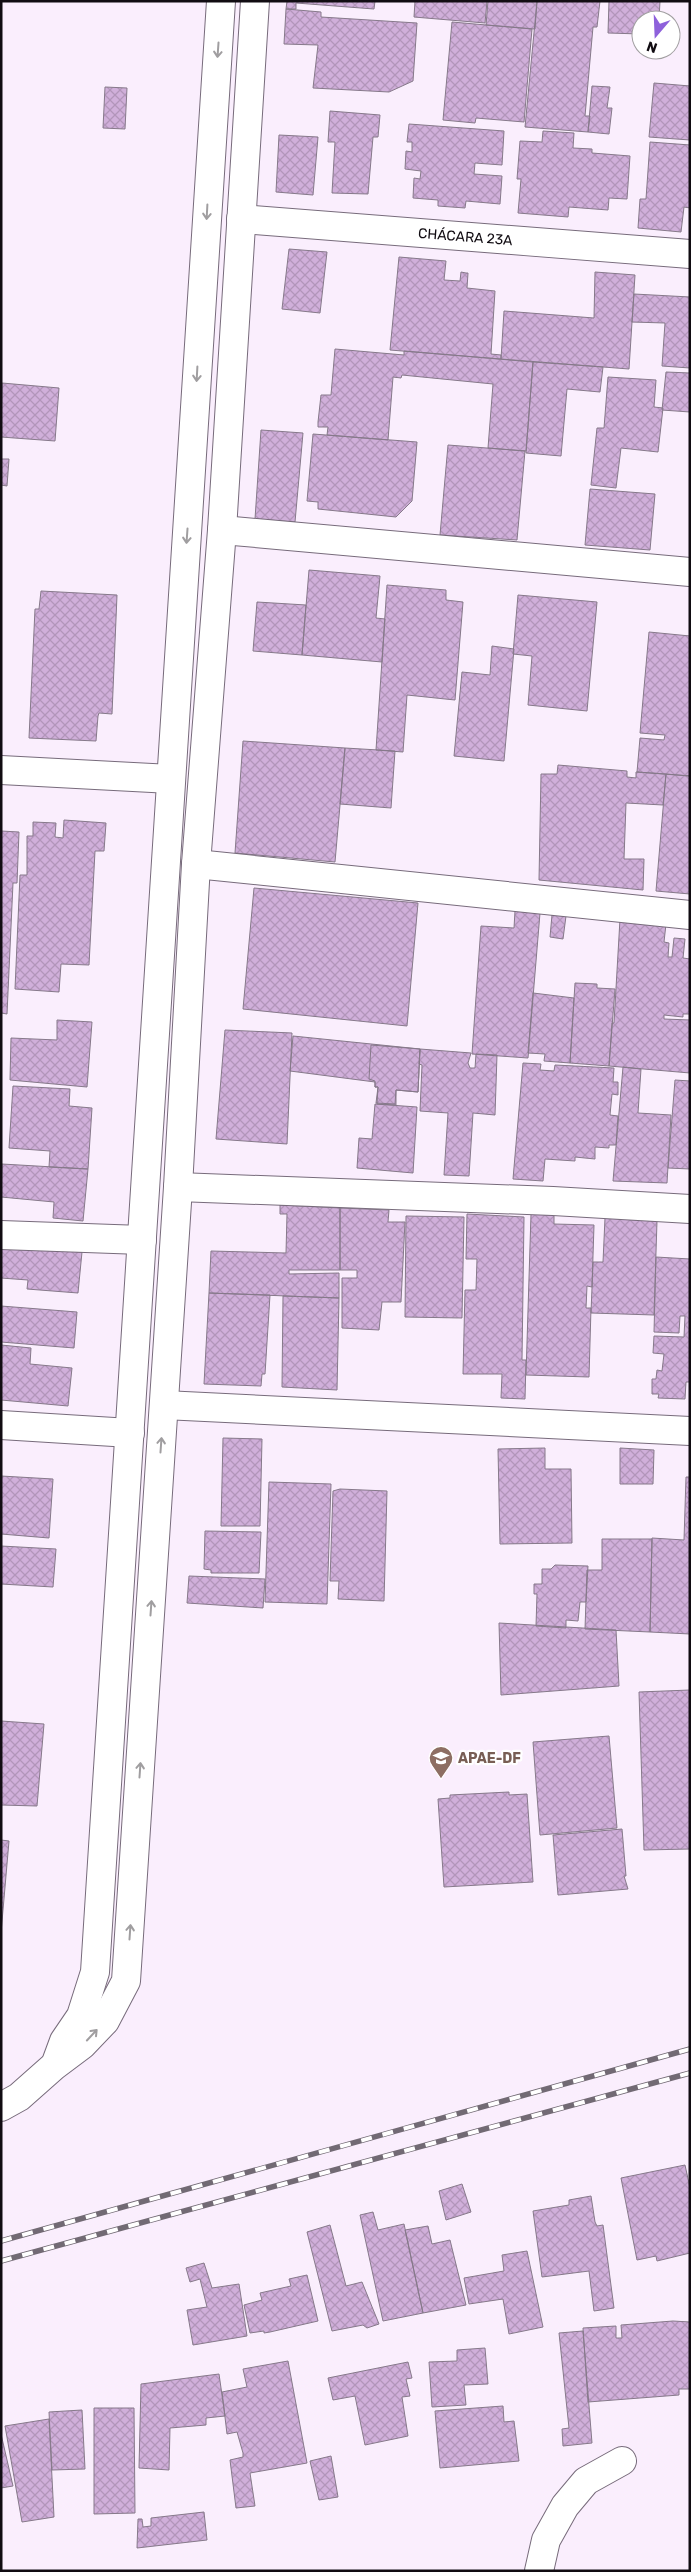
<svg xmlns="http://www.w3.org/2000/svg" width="691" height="2572" font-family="Rubik,sans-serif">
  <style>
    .building { fill: url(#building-cross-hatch); stroke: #86798a }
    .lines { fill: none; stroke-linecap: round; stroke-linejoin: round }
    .minor-casing { stroke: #776b7b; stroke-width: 30 }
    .minor { stroke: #fff; stroke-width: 28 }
    .rail-casing { stroke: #726a74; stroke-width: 5.5 }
    .rail { stroke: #fff; stroke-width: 4; stroke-dasharray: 11; stroke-linecap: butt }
    .oneway { stroke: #a09ea0 }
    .labels { text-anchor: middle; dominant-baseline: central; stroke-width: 4.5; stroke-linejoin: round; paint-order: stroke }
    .street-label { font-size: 14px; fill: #110c12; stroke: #fff }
    .education-label { font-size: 14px; font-weight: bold; fill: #785e54; stroke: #fff; text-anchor: start }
  </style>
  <defs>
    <pattern id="building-cross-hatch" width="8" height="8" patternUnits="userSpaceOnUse" patternTransform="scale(1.25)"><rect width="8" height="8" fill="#d0afda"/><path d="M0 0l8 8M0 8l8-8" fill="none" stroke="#b295ba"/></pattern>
  </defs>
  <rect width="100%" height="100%" fill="#faeefd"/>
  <path class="building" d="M287,1H375L374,9L296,3V9H286Z
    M415,1H487L485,23L414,17Z
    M488,1H537L535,29L486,25Z
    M537,1H600L597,27H593L585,116H590L588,132L525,127Z
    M609,1H660L659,20H641V34L608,33Z
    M286,9L321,12V17L417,23L413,81L389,92L313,88L318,45L284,44Z
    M452,22L532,29L524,122L476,118L475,123L443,120Z
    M654,83L690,86V140L649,137Z
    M592,86L610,87L607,108H612L609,134L588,132Z
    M105,87L127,88L125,129L103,128Z
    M330,111L380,115L378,137H373L368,194L332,193L335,142H328Z
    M409,124L504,131L502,165L475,163L474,174L502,176L500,204L466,201L465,208L438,206V200L413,198L414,178L420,179L421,171L405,169L406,151L412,152V142H407Z
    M543,131L574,133L573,148L592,149V153L630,156L627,199L609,198L608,210L569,207L568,217L518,213L521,179H517L520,141L542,142Z
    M279,135L318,137L313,195L276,192Z
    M650,142L690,145V208L684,207L681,232L638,228L640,199H646Z
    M289,249L327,252L320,313L282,309Z
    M399,257L446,261L444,280L460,281L461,272L466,273H468L467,288L495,291L491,354L501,355V359L390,350Z
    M595,272L635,275L629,369L501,359L504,311L594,318Z
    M634,294L690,297V368L662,366L665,323L632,322Z
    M335,349L404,355V351L533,362L526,451L488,448L493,384L402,375L401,378L393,377L388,440L327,435L328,427H318V422L321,395H331Z
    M533,362L603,367L600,392L567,389L561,456L526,453Z
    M666,372L690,373V412L662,410Z
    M608,377L656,380L654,407L663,408L658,452L621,448L616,488L591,485L597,428H604Z
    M2,383L59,388L55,441L1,437Z
    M261,430L303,433L295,522L255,519Z
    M313,434L417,442L412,501L396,517L318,509V502L307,501Z
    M448,445L525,451L517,540L440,535Z
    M1,459H9L7,486L1,485Z
    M590,489L655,494L650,550L585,545Z
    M309,570L380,576L376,618L385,619L382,662L302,655Z
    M387,585L446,590V600L463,602L455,700L407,695L403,752L376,750Z
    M41,591L117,595L112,714L99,713L98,716L96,741L29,738L35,609H39Z
    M518,595L597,602L587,711L528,705L532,656L513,654Z
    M257,602L306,605L302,655L253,651Z
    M649,632L690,636V776L637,772L640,738L664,740L665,735L640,733Z
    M492,646L514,649L504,761L454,756L462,672L490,675Z
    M243,741L345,748L335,862L235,853Z
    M345,748L395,751L391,808L340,804Z
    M558,765L627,771V777L636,778V772L666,774L663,805L626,803L624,859H644L643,890L539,880L541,774H557Z
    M666,774L690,776V894L656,891Z
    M64,820L106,823L104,851H95L89,965L61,964L59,992L15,989L20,875H27V836H33V822L56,823L55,837L63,838Z
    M1,831L19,832L17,883H13L7,1014L1,1013Z
    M254,888L418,903L407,1026L243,1009Z
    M515,911L540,913L528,1058L472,1054L481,926L514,928Z
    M552,915L566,916L563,939L550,937Z
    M620,919L666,924L664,942L669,943L668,957H672L674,938L685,939L683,958L690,959V1014H683V1017L664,1015V1019L690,1020V1073L609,1066L612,1023H614Z
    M575,983L597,984V988L615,989L609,1066L570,1063Z
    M533,993L574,998L570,1063L544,1061L545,1054L528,1053Z
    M57,1020L92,1022L87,1087L10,1080L11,1038L57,1040Z
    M225,1030L292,1033L287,1144L216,1139Z
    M293,1036L420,1049L418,1092L396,1090L395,1104L376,1103L378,1087H375V1082L290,1071Z
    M371,1045L420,1049L418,1092L396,1090V1105L377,1104L378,1087H375V1081L369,1079Z
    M420,1049L471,1053L468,1063L470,1068H475L476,1054L497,1055L495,1115L473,1113L469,1176L444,1175L448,1113L420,1111L422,1065L419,1064Z
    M523,1063L541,1064L540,1070L554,1071L555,1065L614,1068L613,1082H618V1095L612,1094L610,1115L618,1116L616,1145H609V1148L595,1147V1159L575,1157V1161L545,1159L543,1181L513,1179Z
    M623,1067L641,1069L638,1113L671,1115L667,1183L613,1181Z
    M675,1080L690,1081V1169L668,1168Z
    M13,1086L70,1089L69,1106L92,1108L88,1169L49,1167L50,1151L9,1148Z
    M375,1104L417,1107L413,1173L357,1168L359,1138L372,1139Z
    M2,1164L88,1169L83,1221L53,1218L54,1202L1,1197Z
    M280,1205L340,1208V1270H289V1274L339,1273V1298L209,1293L211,1251L286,1253L287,1214H280Z
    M340,1208L389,1210L388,1222H405L401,1302H382L379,1330L342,1328V1278H357V1270H340Z
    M467,1214L524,1217L522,1360H526L525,1399L501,1398L502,1374H463L465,1290H476L477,1259H466Z
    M531,1214L554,1215V1224L594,1225L592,1287L587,1286L586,1308H591L589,1377L526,1375Z
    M406,1216L464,1217L462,1318L405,1317Z
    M605,1218L657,1221L654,1315L591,1313L593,1262H603Z
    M1,1247L82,1252L78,1293L27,1289L28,1280L1,1278Z
    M656,1257L690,1259V1382H686L685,1399L658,1398L659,1394H652V1379H656L657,1370L662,1371L664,1354L653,1353L654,1336L684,1337L685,1316H680L679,1333L654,1332Z
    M209,1293L270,1295L265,1374H262L261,1386L204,1384Z
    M283,1296L339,1298L337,1390L282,1387Z
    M1,1306L77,1312L74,1348L1,1342Z
    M1,1345L31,1348L30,1364L72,1368L68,1406L1,1400Z
    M223,1438L262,1439L260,1526H221Z
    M545,1448V1469H571L572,1543L500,1544L498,1449Z
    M620,1448L654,1450L653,1484H620Z
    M1,1476L53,1479L49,1538L1,1534Z
    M686,1477H690V1634L650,1632L652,1538L684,1540Z
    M269,1482L331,1484L327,1604L265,1602Z
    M340,1489L387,1491L384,1601L338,1599L339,1581H330L333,1491Z
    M205,1531L261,1532L259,1573H211V1570L204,1569Z
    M602,1539H652L650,1632L585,1629L587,1570H602Z
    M1,1546L56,1549L53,1587L1,1584Z
    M555,1565L588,1566L586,1602H580L578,1621L566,1620V1628L536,1626L537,1594H534V1584H542V1569H551Z
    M189,1576L265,1579L263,1608L187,1603Z
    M499,1623L616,1630L619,1686L501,1695Z
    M690,1690V1849L644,1850L639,1692Z
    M1,1721L44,1724L37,1806L1,1805Z
    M609,1736L617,1828L540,1835L533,1742Z
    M509,1792V1795L527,1794L533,1882L444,1887L438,1799L450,1798V1795Z
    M622,1829L626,1876H624L628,1889L558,1895L553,1835Z
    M1,1840L9,1841L1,1933Z
    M685,2165L690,2188V2253L657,2261L656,2256L637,2260L621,2178Z
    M462,2184L471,2212L446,2220L439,2191Z
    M591,2196L595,2222L597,2226L603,2225L614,2308L594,2311L589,2271L542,2277L533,2211L569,2205V2200Z
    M373,2212L378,2230L404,2224L423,2313L383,2321L360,2215Z
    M330,2225L346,2286L362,2282L379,2324L367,2328L363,2325L332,2331L307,2232Z
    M428,2226L432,2244L450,2240L466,2305L423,2313L405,2230Z
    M527,2251L543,2327L509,2334L503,2299L469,2304L464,2278L504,2271L502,2255Z
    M204,2263L212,2288L239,2284L247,2336L193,2345L187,2310L207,2307L200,2279L190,2282L186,2268Z
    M307,2275L318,2321L270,2332L264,2333V2331L250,2333L244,2305L262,2300L260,2293L291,2286L289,2279Z
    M673,2321L690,2322V2389H679V2395L588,2402L583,2328L616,2326V2338H622L621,2325Z
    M583,2331L592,2443L563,2446L562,2429L569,2428L559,2333Z
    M485,2348L488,2384L464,2385L466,2405L432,2407L429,2362L457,2361V2350Z
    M288,2361L307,2463L250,2473L255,2506L236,2508L230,2460L243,2457V2453L237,2432L227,2434L222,2392L247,2387L243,2369Z
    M408,2362L412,2378L406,2379L410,2396L402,2397L408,2436L365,2445L355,2396L333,2400L328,2378Z
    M219,2374L225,2416L206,2418V2425L170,2428L169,2470L139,2468L141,2384Z
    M503,2406L504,2422L514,2421L519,2461L440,2468L435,2411Z
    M94,2408H134L135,2513L94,2514Z
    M82,2410L85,2469L52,2470L49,2412Z
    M49,2419L54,2517L22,2522L5,2426Z
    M1,2434L13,2486L1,2488Z
    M331,2456L338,2497L319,2500L310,2461Z
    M204,2512L207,2540L137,2548L138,2519H142L143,2527L151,2526V2518Z"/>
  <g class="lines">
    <g class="minor-casing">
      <g id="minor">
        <path id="s1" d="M241,219L690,254"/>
        <path d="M222,530L690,572"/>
        <path d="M1,770L171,779"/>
        <path d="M196,864L690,915"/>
        <path d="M178,1187L553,1201L690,1209"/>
        <path d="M1,1235L142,1240"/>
        <path d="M164,1405L690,1431"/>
        <path d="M1,1425L130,1433"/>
        <path d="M57,2060L64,2041L81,2016L95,1972L221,1"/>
        <path d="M1,2107L19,2097L54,2066L82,2045L105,2021L126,1981L178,1187L196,864L222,530L255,1"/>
        <path d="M539,2571L546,2540L565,2506L586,2481L622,2461"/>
      </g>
    </g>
    <use href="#minor" class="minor"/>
    <g class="rail-casing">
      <path id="rail" d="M1,2241L690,2049
        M1,2261L690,2073"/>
    </g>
    <use href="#rail" class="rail"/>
  </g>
  <defs><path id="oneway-shaft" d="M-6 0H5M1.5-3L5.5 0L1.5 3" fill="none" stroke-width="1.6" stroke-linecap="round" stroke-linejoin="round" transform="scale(1.25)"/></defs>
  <g class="oneway">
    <use href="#oneway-shaft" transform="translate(218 50) rotate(94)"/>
    <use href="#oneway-shaft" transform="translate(207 212) rotate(93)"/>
    <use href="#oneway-shaft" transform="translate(197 374) rotate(93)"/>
    <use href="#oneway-shaft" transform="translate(187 536) rotate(94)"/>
    <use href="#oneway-shaft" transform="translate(161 1445) rotate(-86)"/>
    <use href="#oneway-shaft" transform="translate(151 1608) rotate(-86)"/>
    <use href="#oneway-shaft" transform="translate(140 1770) rotate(-86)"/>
    <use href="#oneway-shaft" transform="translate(130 1932) rotate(-86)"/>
    <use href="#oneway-shaft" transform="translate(92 2035) rotate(-47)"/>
  </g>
  <defs>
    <g id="school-pin" transform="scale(1.25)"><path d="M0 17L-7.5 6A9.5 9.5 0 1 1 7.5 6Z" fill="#8d6e63" stroke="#fff"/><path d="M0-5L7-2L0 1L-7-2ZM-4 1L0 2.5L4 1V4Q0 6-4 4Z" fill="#fff"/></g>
  </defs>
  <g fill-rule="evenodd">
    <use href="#school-pin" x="441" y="1758"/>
  </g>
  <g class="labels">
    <g class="street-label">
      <text stroke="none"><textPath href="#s1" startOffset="225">CHÁCARA 23A</textPath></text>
    </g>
    <g class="education-label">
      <text x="458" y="1758">APAE-DF</text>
    </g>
  </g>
  <rect width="691" height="2572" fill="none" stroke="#110c12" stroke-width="5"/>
  <g transform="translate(656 35) rotate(199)"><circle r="24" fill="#ffffff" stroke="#a09ea0"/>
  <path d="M0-4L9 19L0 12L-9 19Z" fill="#8e61db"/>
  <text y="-8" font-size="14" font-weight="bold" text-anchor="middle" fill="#110c12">N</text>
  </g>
</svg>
